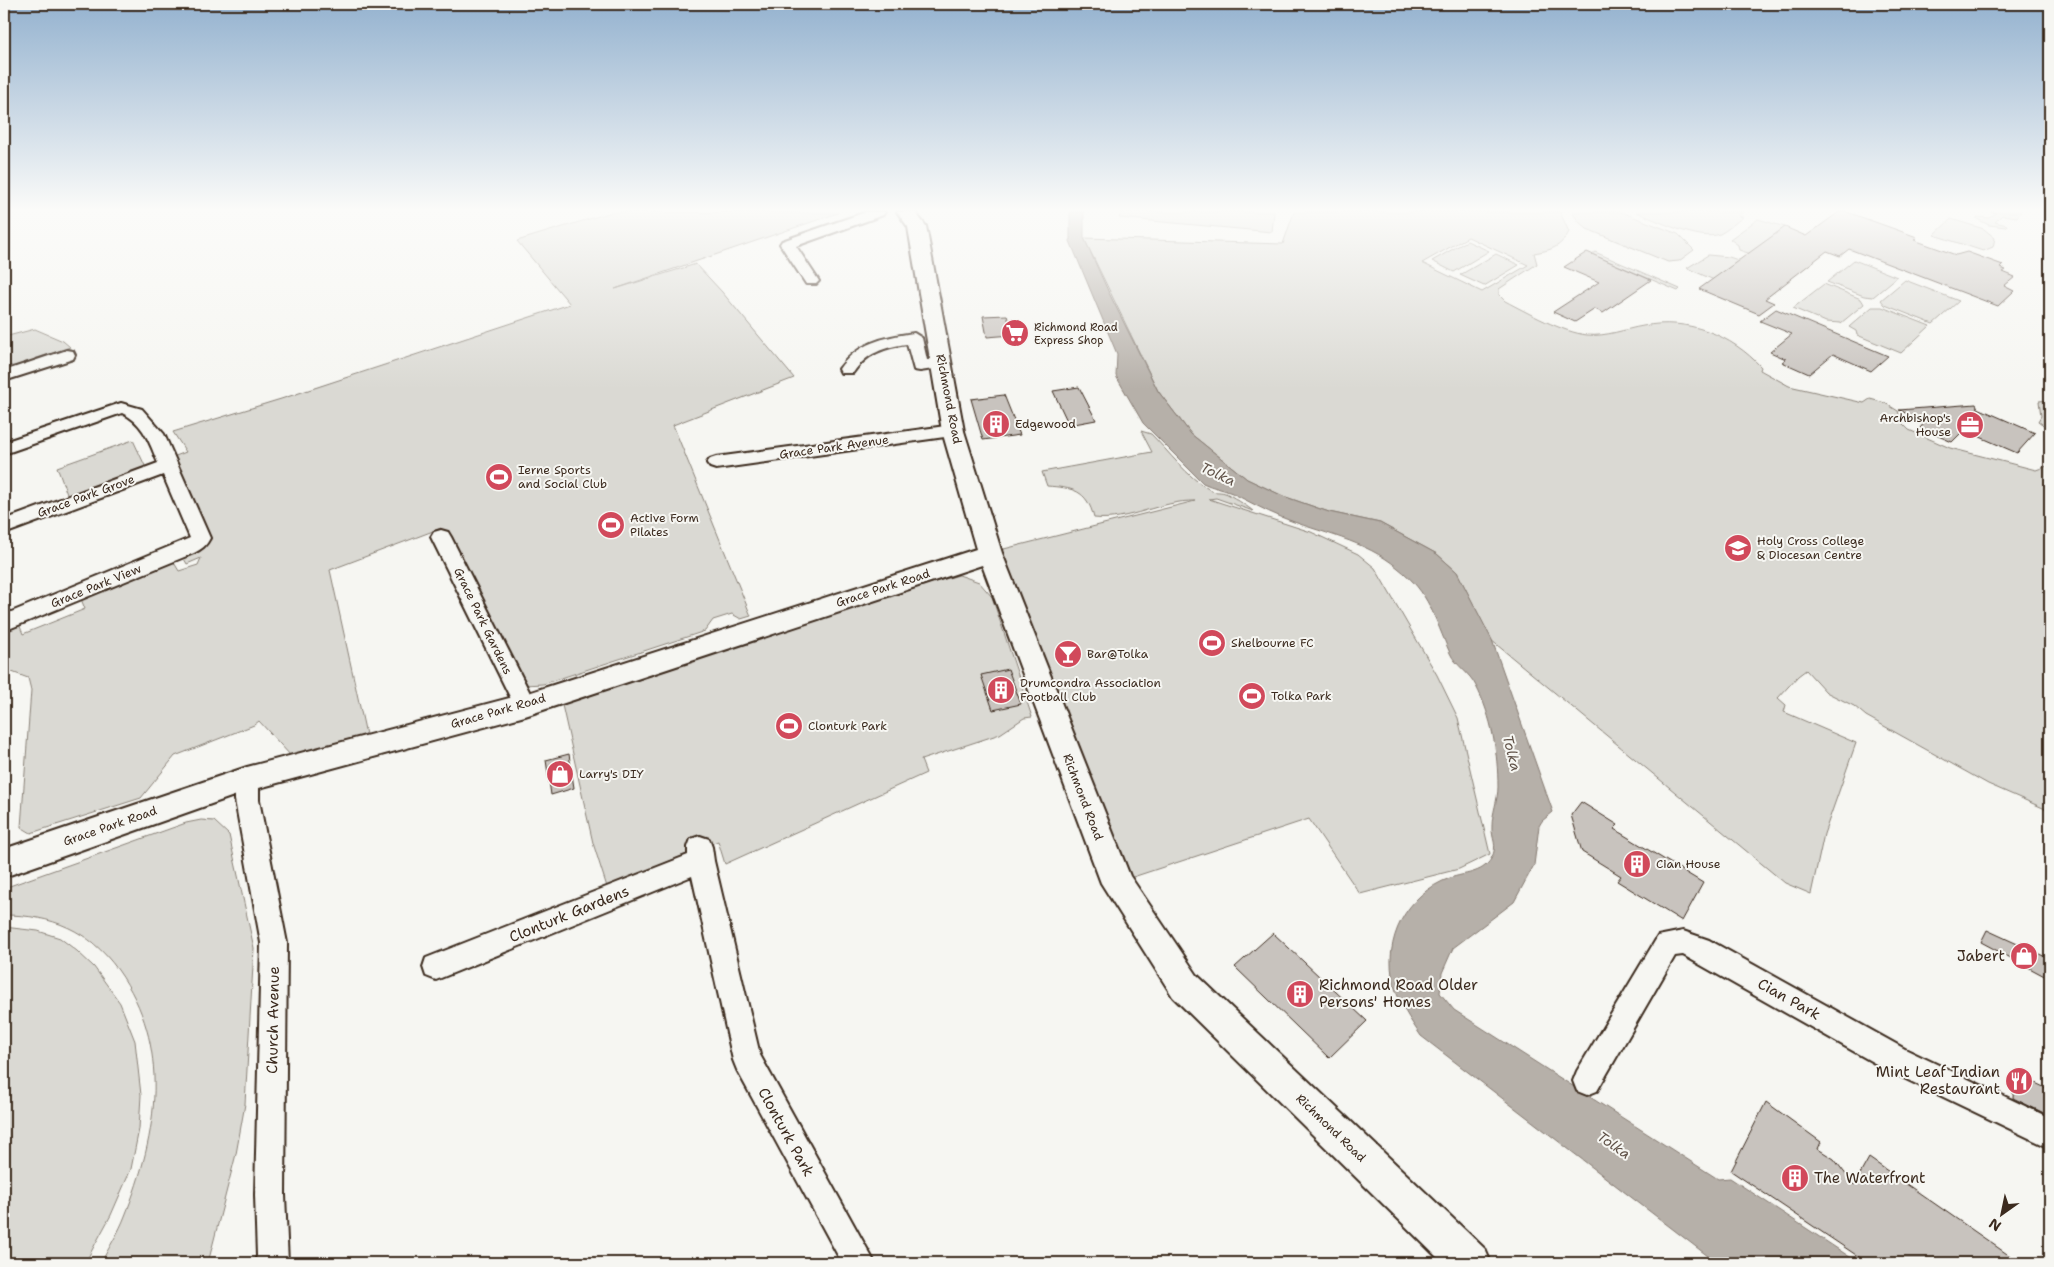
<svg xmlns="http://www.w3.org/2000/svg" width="2054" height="1267" font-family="'Shantell Sans',sans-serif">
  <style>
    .green { fill: #dad9d3; stroke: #8a8278; fill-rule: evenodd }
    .water { fill: #b6b0a9; stroke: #857a71 }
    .building { fill: #c8c3be; stroke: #3b2a1e }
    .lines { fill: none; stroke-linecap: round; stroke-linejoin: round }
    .minor-casing { stroke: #3b2a1e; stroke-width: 4 }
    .tertiary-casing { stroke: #3b2a1e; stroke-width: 4 }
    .minor { fill: #f6f6f2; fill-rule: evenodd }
    .tertiary { fill: #f6f6f2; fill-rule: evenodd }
    .labels { text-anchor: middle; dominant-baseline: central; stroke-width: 4; stroke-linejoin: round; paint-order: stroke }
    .far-poi-label { font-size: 11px; fill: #3b2a1e; stroke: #f6f6f2; text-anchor: start }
    .street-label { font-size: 12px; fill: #3b2a1e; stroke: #f6f6f2 }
    .poi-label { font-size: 12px; fill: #3b2a1e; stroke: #f6f6f2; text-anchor: start }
    .water-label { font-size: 14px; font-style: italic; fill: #605248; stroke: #f6f6f2 }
    .near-street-label { font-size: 15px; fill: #3b2a1e; stroke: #f6f6f2 }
    .near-poi-label { font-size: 15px; fill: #3b2a1e; stroke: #f6f6f2; text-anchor: end }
  </style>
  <rect width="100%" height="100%" fill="#f6f6f2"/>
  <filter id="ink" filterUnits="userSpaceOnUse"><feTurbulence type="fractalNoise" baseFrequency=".02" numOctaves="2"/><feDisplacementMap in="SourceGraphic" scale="10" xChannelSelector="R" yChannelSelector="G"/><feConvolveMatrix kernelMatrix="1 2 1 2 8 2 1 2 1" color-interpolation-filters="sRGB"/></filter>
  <g filter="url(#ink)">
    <path class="green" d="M612,212L838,213L615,289L696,264L722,292L794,378L673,425L751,616L741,619L732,614L713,620L705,631L543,684L524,685L441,528L330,570L367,739L291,756L259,721L254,725L175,756L141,798L31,833L21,827L31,690L28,678L4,669V630L19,624L23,634L85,609L81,599L173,561L179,571L198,565L201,558L187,564L183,557L197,550L173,457L186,452L173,432L281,399L570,304L517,241Z
      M1121,212H1274L1272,232L1119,218Z
      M1294,212H1560L1569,232C1560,248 1551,250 1534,253L1537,264L1499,289V295L1505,301C1528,313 1562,332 1587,335C1606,337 1625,329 1643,326C1687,317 1732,335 1761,367L1760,370L1789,386L1864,403L1870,399L1885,403L1898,411L1903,424L1909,430L1950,448L2036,470L2050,465V811L1988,784L1866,716L1854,706L1826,692L1806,670L1798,676L1778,698L1786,705L1784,712L1856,743L1824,834L1811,894L1785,883L1491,640L1457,572L1437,554L1380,523L1329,512L1283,496L1247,479L1191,434L1158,391L1084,238L1283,244ZM1468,237L1528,265L1482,292L1422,263Z
      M1572,212H1621L1678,234L1694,250L1679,261L1668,262L1587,229L1579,222Z
      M1636,212H1743L1738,216L1743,217C1736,222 1728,230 1720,234C1699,242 1656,220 1636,212Z
      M1991,212H2021L2017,217L2002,215L1995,222L2007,225L2006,227L1989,225L1977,219V217L1989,218L1996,213Z
      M1758,219L1785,227L1751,254L1739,250L1738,245L1730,239Z
      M1951,219L1984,229L1995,238L1993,247L1983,251L1934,235Z
      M1467,241L1489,251L1454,272L1432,261Z
      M1595,252L1680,289L1678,291L1592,254Z
      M1496,254L1519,265L1484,286L1460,275Z
      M1708,255L1729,257L1741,261L1714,280L1687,268Z
      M1854,260L1897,277L1873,297L1864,296L1827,282Z
      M1905,280L1959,301L1933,324L1885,305L1881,300Z
      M1824,284L1861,299L1864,304L1841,323L1826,322L1793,308Z
      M1872,307H1882L1930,326L1901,353L1857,335L1856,331L1849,327Z
      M35,329L63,341L70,347L34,359C28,365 17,369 9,365V344L4,345V337Z
      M2050,400V430L2038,421L2041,416L2039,401Z
      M1141,431L1151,434C1169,452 1187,477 1210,490C1215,493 1219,491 1225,493C1228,493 1251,509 1253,511L1216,498L1209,499L1311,532L1358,554L1375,568L1437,675L1458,718L1490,854L1459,869L1360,894L1309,819L1130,878L996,551L1195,501C1161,500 1129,522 1094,518C1087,489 1072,488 1047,486L1042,472L1152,452Z
      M133,440L146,468L68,497L57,467Z
      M959,575L979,582L992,597L1032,717L1024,718L1000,734L921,760L926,773L725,864L718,841L607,887L593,843L562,705L914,588Z
      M201,820L214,821L229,835L254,948L245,1104L236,1154L208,1263H101C109,1247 119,1232 125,1216C158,1133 172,1046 118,970C89,930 52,915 4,915V888L186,823Z
      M4,927L38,931L60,938L77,951L94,967L120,1003L135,1041L141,1095L139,1129L131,1169L111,1215L85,1263H4Z"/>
    <path class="water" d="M1070,212H1084V238L1109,293L1158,391L1191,434L1247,479L1283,496L1329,512L1380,523L1437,554L1457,572L1492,640L1553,812L1542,821L1539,826L1534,865L1514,902L1453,948L1442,973L1440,993L1454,1010L1718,1179L1730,1178L1859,1263H1717L1421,1036C1410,1020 1399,1003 1394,985C1382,940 1406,894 1450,878C1464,873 1482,874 1491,859C1499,844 1491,840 1492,826C1492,813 1498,800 1498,787C1498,753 1492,717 1476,686C1470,673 1455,665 1450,653C1434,618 1430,593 1398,568C1365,540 1320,533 1281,517C1264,510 1248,501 1232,493C1223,489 1213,488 1203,483L1143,423L1116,376L1117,354L1070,241Z"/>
    <path class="building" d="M1839,212H1847L1917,237L1914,240L1956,255L1967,252L2003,265L2000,268L2006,270L2003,272L2015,277L2004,286L2014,291L1998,306L1849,249L1840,256L1827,251L1765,299L1774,303L1759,314L1699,289L1785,227L1806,236Z
      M1587,252L1651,280L1603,313L1595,309L1575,322L1553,312L1599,282L1564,267Z
      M1776,309L1888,356L1871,371L1833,354L1809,374L1782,362L1786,359L1770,352L1792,334L1760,321Z
      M1007,315L1012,335L987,337L983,316Z
      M1079,387L1096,420L1069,425L1053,391Z
      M1004,395L1020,435L983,440L971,399Z
      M1976,404L1978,408L2035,433L2017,453L1964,430L1952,442L1920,428L1925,422L1899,410Z
      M1008,669L1021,704L993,710L981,675Z
      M569,754L574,788L551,795L546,760Z
      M1581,802L1618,825L1614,829L1703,883L1682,921L1617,881L1621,876L1582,852L1571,815Z
      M1987,930L2050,959V979L1981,942Z
      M1273,933L1367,1021L1329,1058L1235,967Z
      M2014,1073L2050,1090V1116L2013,1098Z
      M1766,1102L1821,1142L1818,1149L1834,1159L1854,1185L1869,1158L2020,1263H1868L1731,1171Z"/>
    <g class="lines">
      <g class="minor-casing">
        <path id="minor" d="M866,212H885L883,215L796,246L819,281L816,284H806L780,244L782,241Z
          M914,333L922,338L927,360L947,359L949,363L947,367L920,371L914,370L907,344C885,347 866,353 853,373H841L839,369C857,343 884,337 914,333Z
          M67,350L73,351L75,355L73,359L4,381V371Z
          M121,403L142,409L164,434L210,538C206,546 202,549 194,553L4,631V615L190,538L163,475L4,534V520L158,463C150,444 144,423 122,413L4,454V442Z
          M953,425L959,427L962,431L959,435L716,469L710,467L707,463L710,459L716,457Z
          M441,530L448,532L451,537L536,705L533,711L525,714L517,711L514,705L431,537L434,532Z
          M247,769L255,772L259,779V800L287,943L285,1195L288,1263H254L257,1256L255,1195L261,943L235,800V779L239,772Z
          M700,836L709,839L712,847L714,861L760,1055L875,1263H842L737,1070L733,1060L692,876L436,980L426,976L423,967L426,958L688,855V847L691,839Z
          M1683,931L1709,940L1905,1049L2050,1118V1148L1885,1069L1683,955L1675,956L1597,1091L1587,1095L1577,1091L1573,1081L1577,1071L1658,936Z"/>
      </g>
      <g class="tertiary-casing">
        <path id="tertiary" d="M897,212H915L926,226L964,431L1002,553L1130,876L1197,975L1485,1249L1491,1263H1443L1173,997L1101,883L982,565L525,716L248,791L4,877V849L247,767L525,694L976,549L942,431L908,227Z"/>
      </g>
      <use href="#minor" class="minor"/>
      <use href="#tertiary" class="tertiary"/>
    </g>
  </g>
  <linearGradient id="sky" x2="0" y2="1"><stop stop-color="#94b2cf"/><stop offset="0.54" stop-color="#fbfbf9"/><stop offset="1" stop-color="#fbfbf9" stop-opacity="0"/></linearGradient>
  <rect width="2054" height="389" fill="url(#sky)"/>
  <defs>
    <g id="supermarket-disc" transform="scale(1.4375)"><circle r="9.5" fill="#d1495b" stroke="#f6f6f2"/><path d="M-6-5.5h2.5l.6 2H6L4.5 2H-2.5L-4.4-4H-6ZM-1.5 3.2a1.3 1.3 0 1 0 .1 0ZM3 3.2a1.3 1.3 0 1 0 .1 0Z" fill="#fff"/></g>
    <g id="building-disc" transform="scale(1.4375)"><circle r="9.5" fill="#d1495b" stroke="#f6f6f2"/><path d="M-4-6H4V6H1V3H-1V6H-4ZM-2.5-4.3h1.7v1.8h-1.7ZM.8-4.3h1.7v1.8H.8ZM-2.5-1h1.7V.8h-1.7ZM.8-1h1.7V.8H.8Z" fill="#fff"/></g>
    <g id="office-disc" transform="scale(1.4375)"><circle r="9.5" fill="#d1495b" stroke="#f6f6f2"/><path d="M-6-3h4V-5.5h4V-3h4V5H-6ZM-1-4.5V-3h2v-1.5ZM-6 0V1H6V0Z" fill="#fff"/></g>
    <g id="stadium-disc" transform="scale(1.4375)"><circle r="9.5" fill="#d1495b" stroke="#f6f6f2"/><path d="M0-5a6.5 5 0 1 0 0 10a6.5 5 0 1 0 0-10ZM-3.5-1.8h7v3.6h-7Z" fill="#fff"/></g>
    <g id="university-disc" transform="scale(1.4375)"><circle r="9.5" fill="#d1495b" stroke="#f6f6f2"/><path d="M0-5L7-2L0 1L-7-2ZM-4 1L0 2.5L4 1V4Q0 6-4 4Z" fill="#fff"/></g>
    <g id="bar-disc" transform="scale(1.4375)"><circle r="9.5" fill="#d1495b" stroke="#f6f6f2"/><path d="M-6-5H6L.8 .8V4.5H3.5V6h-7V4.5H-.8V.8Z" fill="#fff"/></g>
    <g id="shop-disc" transform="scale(1.4375)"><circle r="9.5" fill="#d1495b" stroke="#f6f6f2"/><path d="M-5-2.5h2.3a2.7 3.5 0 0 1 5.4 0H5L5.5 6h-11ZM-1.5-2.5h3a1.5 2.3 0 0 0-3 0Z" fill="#fff"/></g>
    <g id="restaurant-disc" transform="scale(1.4375)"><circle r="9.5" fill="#d1495b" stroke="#f6f6f2"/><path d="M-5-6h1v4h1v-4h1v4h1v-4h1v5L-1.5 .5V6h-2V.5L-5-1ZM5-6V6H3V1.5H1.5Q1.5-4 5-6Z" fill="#fff"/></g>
  </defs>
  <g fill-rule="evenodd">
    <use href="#supermarket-disc" x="1015" y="333"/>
    <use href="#building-disc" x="996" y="424"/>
    <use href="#office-disc" x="1970" y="425"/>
    <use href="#stadium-disc" x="499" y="477"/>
    <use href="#stadium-disc" x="611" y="525"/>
    <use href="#university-disc" x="1738" y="548"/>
    <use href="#stadium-disc" x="1212" y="643"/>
    <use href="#bar-disc" x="1068" y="654"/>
    <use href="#building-disc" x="1001" y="690"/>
    <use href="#stadium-disc" x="1252" y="696"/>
    <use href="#stadium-disc" x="789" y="726"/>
    <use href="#shop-disc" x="560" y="774"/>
    <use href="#building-disc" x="1637" y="864"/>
    <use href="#shop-disc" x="2024" y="956"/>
    <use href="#building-disc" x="1300" y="994"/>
    <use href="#restaurant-disc" x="2019" y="1081"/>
    <use href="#building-disc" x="1795" y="1178"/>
  </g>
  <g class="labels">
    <g class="far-poi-label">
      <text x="1034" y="327">Richmond Road<tspan x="1034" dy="13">Express Shop</tspan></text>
    </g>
    <g class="street-label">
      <text transform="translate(949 399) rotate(79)">Richmond Road</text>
      <text transform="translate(834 447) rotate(-8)">Grace Park Avenue</text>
      <text transform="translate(86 496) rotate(-20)">Grace Park Grove</text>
      <text transform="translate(96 586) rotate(-22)">Grace Park View</text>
      <text transform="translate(883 588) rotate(-18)">Grace Park Road</text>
      <text transform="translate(483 621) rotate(64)">Grace Park Gardens</text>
      <text transform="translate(498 711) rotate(-16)">Grace Park Road</text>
      <text transform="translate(1083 797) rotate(69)">Richmond Road</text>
      <text transform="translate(110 826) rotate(-19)">Grace Park Road</text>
      <text transform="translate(1331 1128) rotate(44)">Richmond Road</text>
    </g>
    <g class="poi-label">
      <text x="1951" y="418" text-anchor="end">Archbishop's<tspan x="1951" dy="14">House</tspan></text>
      <text x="1015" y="424">Edgewood</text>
      <text x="518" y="470">Ierne Sports<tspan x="518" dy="14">and Social Club</tspan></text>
      <text x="630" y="518">Active Form<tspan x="630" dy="14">Pilates</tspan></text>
      <text x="1757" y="541">Holy Cross College<tspan x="1757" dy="14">&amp; Diocesan Centre</tspan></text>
      <text x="1231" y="643">Shelbourne FC</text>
      <text x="1087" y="654">Bar@Tolka</text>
      <text x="1020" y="683">Drumcondra Association<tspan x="1020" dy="14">Football Club</tspan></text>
      <text x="1271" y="696">Tolka Park</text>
      <text x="808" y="726">Clonturk Park</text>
      <text x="579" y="774">Larry's DIY</text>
      <text x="1656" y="864">Cian House</text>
    </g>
    <g class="water-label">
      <text transform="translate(1218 474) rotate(25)">Tolka</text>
      <text transform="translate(1512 753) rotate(76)">Tolka</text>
      <text transform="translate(1614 1145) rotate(35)">Tolka</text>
    </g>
    <g class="near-street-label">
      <text transform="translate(569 914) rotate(-22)">Clonturk Gardens</text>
      <text transform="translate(1789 999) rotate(29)">Cian Park</text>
      <text transform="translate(273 1020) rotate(-89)">Church Avenue</text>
      <text transform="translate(786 1132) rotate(61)">Clonturk Park</text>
    </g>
    <g class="near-poi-label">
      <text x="2005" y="956">Jabert</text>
      <text x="1319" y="985" text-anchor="start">Richmond Road Older<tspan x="1319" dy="17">Persons' Homes</tspan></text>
      <text x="2000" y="1072">Mint Leaf Indian<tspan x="2000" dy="17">Restaurant</tspan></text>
      <text x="1814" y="1178" text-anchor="start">The Waterfront</text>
    </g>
  </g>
  <rect width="2054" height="1267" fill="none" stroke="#f6f6f2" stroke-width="20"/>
  <rect x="10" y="10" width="2034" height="1247" fill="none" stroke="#3b2a1e" stroke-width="2" filter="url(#ink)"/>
  <g transform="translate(2002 1214) rotate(213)" stroke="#f6f6f2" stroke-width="4" paint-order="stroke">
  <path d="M0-4L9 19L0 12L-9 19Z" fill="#3b2a1e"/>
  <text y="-8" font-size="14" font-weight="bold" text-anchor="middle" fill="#3b2a1e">N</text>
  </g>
</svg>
